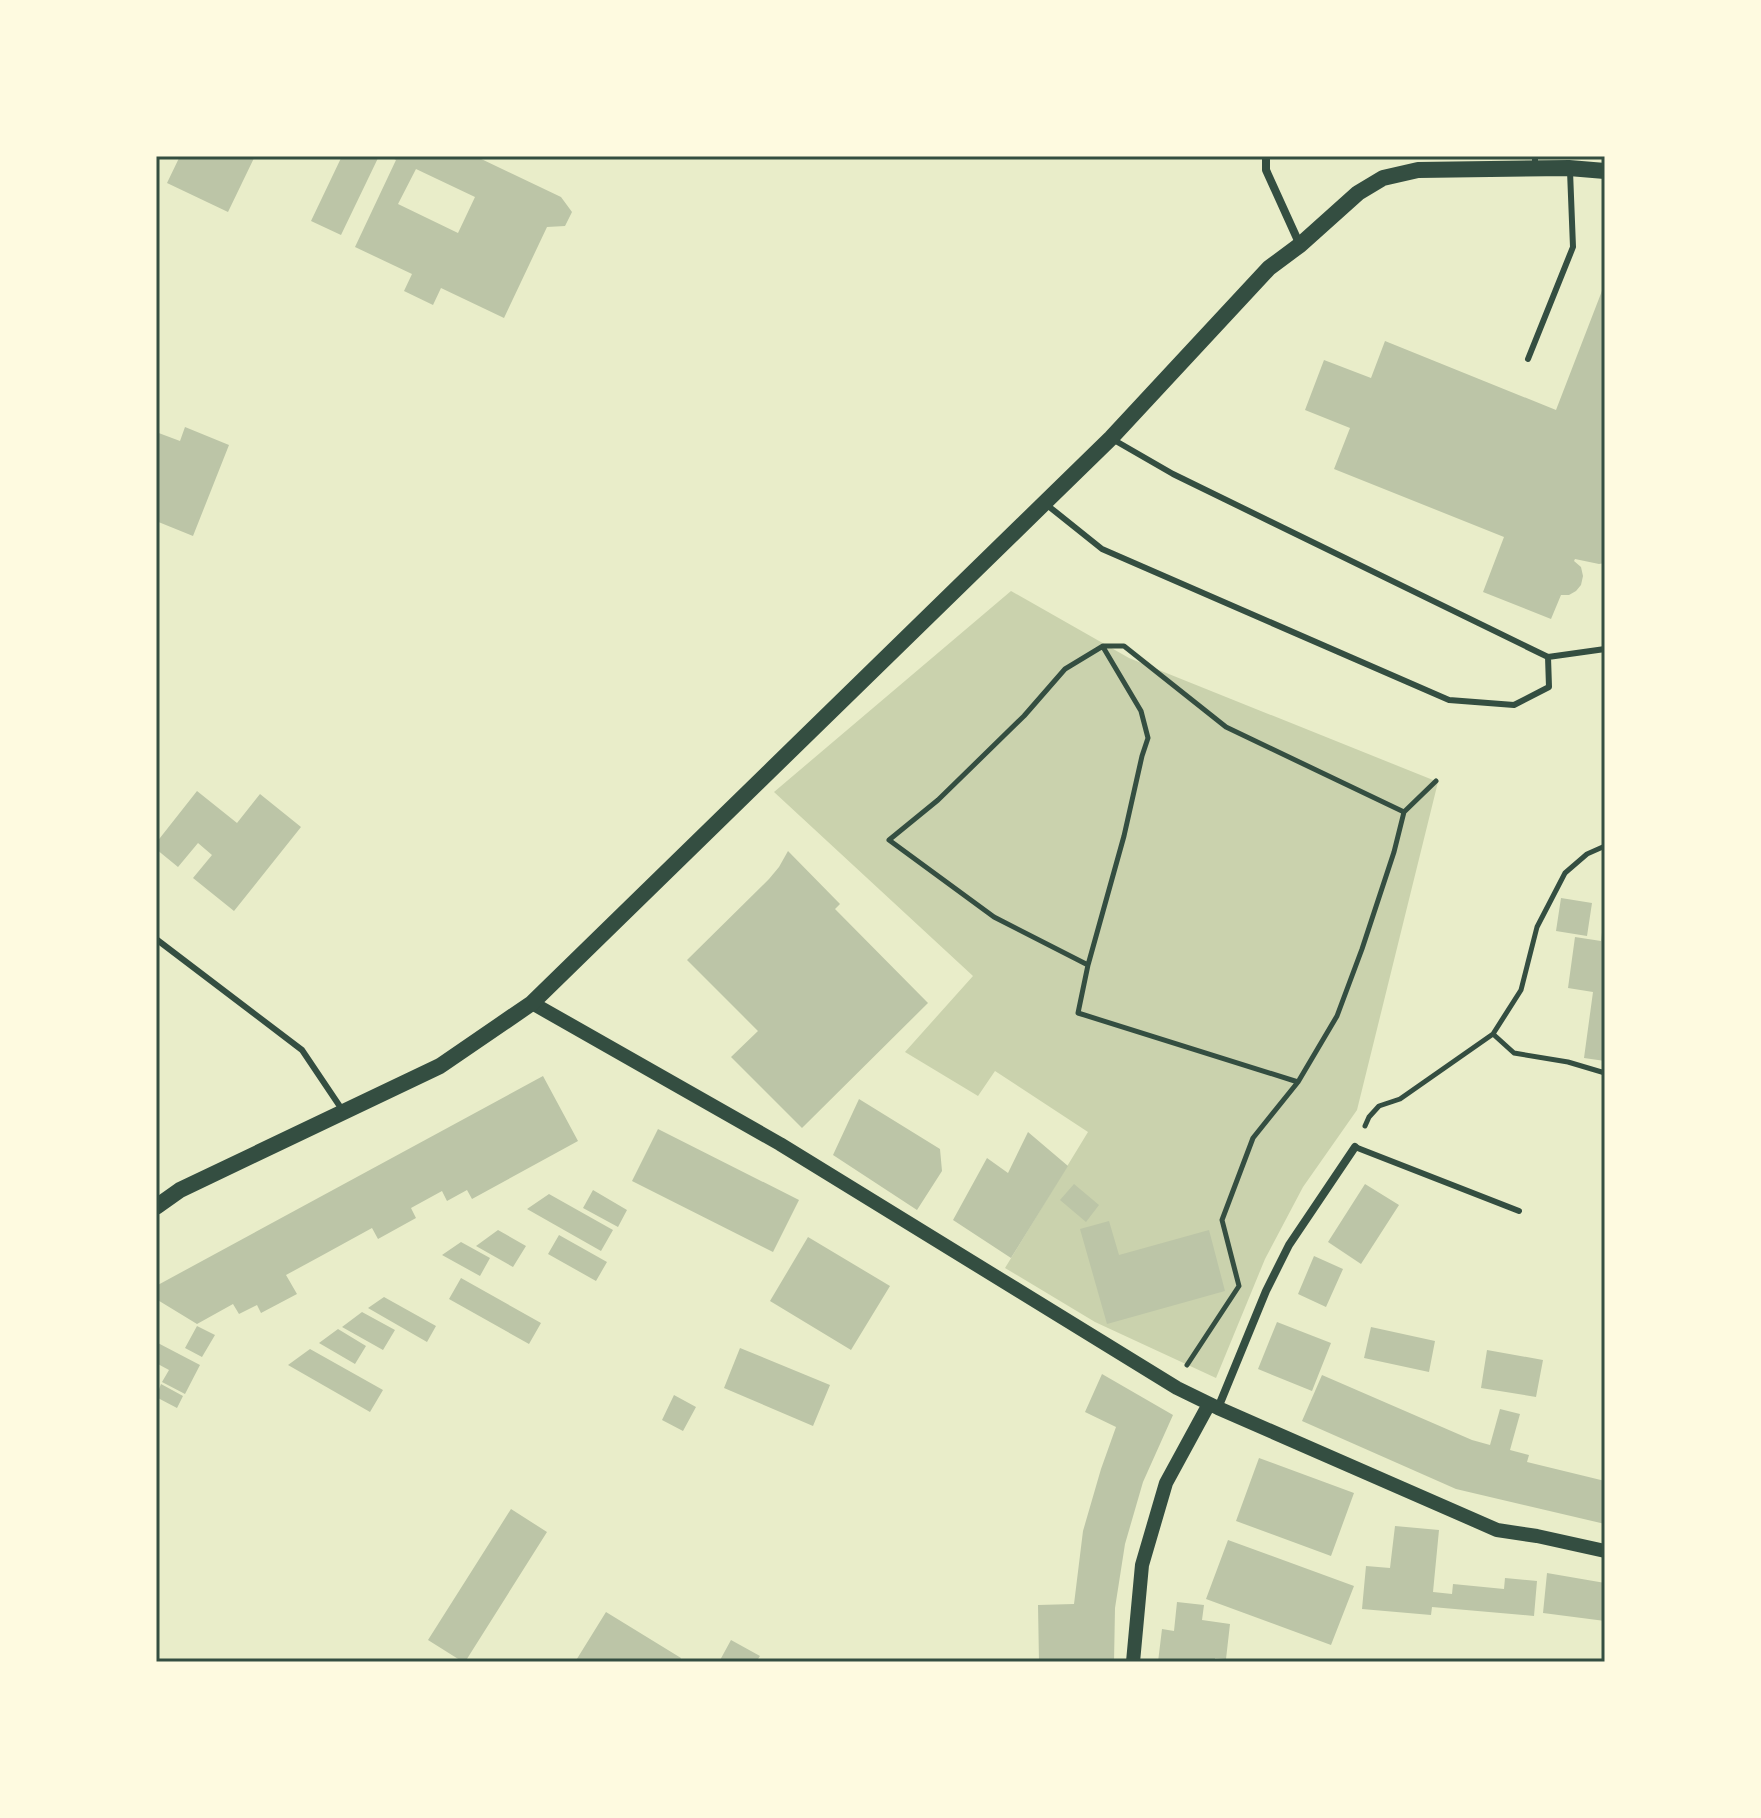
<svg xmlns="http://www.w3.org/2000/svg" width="1761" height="1818" font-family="Signika,sans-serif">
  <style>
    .green { fill: #cad2ad }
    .building { fill: #bcc5a7; fill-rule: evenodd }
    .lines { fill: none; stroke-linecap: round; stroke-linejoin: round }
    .path { stroke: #344e41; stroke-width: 5 }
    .service { stroke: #344e41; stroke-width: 6 }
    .minor { stroke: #344e41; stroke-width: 8 }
    .tertiary { stroke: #344e41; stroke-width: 14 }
    .secondary { stroke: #344e41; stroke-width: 16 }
    .neatline { fill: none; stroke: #344e41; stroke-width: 3 }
  </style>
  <rect width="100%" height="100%" fill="#e9edc9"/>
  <path class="green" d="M1011,591L1129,658L1438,782L1357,1110L1303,1187L1265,1259L1216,1378L1095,1322L1005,1268L1088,1132L995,1071L978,1096L905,1052L973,976L774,792Z"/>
  <path class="building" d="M180,156H255L228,212L167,183Z
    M342,156H379L341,235L311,221Z
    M389,156H475L561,197L572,212L565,226L547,227L504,318L441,288L433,305L404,291L412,274L355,247L396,160ZM416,169L475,197L458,233L398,204Z
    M1605,283V563L1599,564L1575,559L1574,561L1581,567L1583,576L1581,585L1576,591L1569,595H1561L1551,619L1483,592L1504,537L1334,469L1350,428L1305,410L1324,360L1371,378L1385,341L1556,410Z
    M185,427L229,445L193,536L156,521V501L159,492L156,491V432L180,441Z
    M197,791L237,823L260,794L301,827L234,911L193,878L212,855L198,843L178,867L156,849V843Z
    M788,851L840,904L835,909L928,1003L802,1128L731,1057L758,1031L687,960L769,879L779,867Z
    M1561,898L1592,903L1587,936L1556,931Z
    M1603,924H1605V1061L1584,1058L1593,992L1568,988L1575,937L1601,941Z
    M543,1076L578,1141L472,1199L467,1190L447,1201L442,1191L411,1208L416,1218L378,1239L372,1228L321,1256L286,1275L297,1294L261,1313L257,1305L239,1314L233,1304L197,1324L156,1299V1286Z
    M859,1099L940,1149L942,1171L917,1210L833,1155Z
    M658,1129L799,1200L773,1252L632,1181Z
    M1028,1132L1068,1166L1011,1258L953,1220L987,1158L1008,1173Z
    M1074,1184L1099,1205L1086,1222L1060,1200Z
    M1365,1184L1399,1205L1361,1264L1328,1242Z
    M593,1190L627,1210L618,1227L583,1208Z
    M549,1194L613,1230L601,1251L527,1209Z
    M1109,1221L1119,1255L1209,1230L1225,1291L1107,1324L1080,1229Z
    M498,1230L526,1246L513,1267L476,1246Z
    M559,1235L607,1262L596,1281L548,1254Z
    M808,1237L890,1286L851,1350L770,1301Z
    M461,1242L490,1258L480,1276L442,1255Z
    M1314,1256L1343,1269L1326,1307L1298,1294Z
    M461,1278L541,1323L529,1344L449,1299Z
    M384,1297L436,1326L427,1342L368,1308Z
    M362,1312L395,1330L383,1350L342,1327Z
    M1277,1322L1331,1343L1312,1391L1258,1369Z
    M197,1326L215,1335L202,1357L185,1348Z
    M1371,1327L1435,1341L1429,1372L1364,1358Z
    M338,1329L366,1346L355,1364L319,1343Z
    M156,1342L200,1365L185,1394L162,1382L169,1370L156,1363Z
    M740,1348L830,1385L813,1426L724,1388Z
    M310,1349L383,1390L370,1412L288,1365Z
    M1487,1350L1543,1360L1536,1397L1481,1388Z
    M1102,1374L1173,1415L1143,1482L1125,1544L1115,1608L1114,1662H1039L1038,1605L1074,1604L1083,1531L1101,1469L1116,1427L1085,1412Z
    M1322,1375L1472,1440L1490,1445L1500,1409L1520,1414L1510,1450L1529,1455L1527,1462L1605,1481V1524L1456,1489L1302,1421Z
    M161,1384L183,1396L177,1408L156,1397Z
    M674,1395L696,1407L683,1431L662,1420Z
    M1259,1458L1354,1493L1331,1556L1236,1521Z
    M511,1509L547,1532L465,1662H463L428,1640Z
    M1395,1526L1439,1530L1433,1592L1452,1594L1453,1584L1504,1589L1505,1578L1537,1581L1534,1616L1432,1607L1431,1615L1362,1609L1366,1566L1390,1568Z
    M1228,1540L1354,1586L1331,1645L1206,1599Z
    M1547,1573L1605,1583V1621L1543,1613Z
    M1177,1602L1204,1605L1202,1620L1230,1624L1226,1659L1215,1658V1662H1158L1162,1629L1174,1631Z
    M606,1612L681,1658L679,1662H575Z
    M731,1640L760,1656L756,1662H719Z"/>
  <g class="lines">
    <path class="path" d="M1088,965L1124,836L1142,756L1148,738L1141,711L1103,647
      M1493,1034L1514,1053L1568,1062L1605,1073
      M1298,1082L1078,1013L1088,965L994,917L889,840L938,800L1024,716L1065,669L1103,646H1124L1226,727L1404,812
      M1365,1126L1369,1117L1379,1106L1400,1099L1493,1034L1521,990L1537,927L1565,873L1587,854L1605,846
      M1187,1365L1239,1286L1222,1220L1253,1138L1298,1082L1337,1016L1362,949L1394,852L1404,812L1436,781"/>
    <path class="service" d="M1535,156V168
      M1528,359L1573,247L1570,171
      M1047,505L1102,549L1449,700L1514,705L1549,687L1548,657L1173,474L1114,440
      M1548,657L1605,649
      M156,939L302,1050L343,1111
      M1355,1147L1519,1211"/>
    <path class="minor" d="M1266,156V170L1300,245
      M1218,1408L1266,1291L1289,1245L1355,1147"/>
    <path class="tertiary" d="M532,1003L780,1144L1177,1388L1218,1408L1497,1530L1537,1536L1605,1551
      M1133,1662L1142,1565L1166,1483L1209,1404"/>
    <path class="secondary" d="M156,1207L180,1190L440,1066L532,1003L1111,438L1269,268L1300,245L1358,193L1383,178L1418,170L1569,168L1605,171"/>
  </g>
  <rect width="1761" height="1818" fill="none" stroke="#fefae0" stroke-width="316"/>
  <rect x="158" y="158" width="1445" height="1502" class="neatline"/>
</svg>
